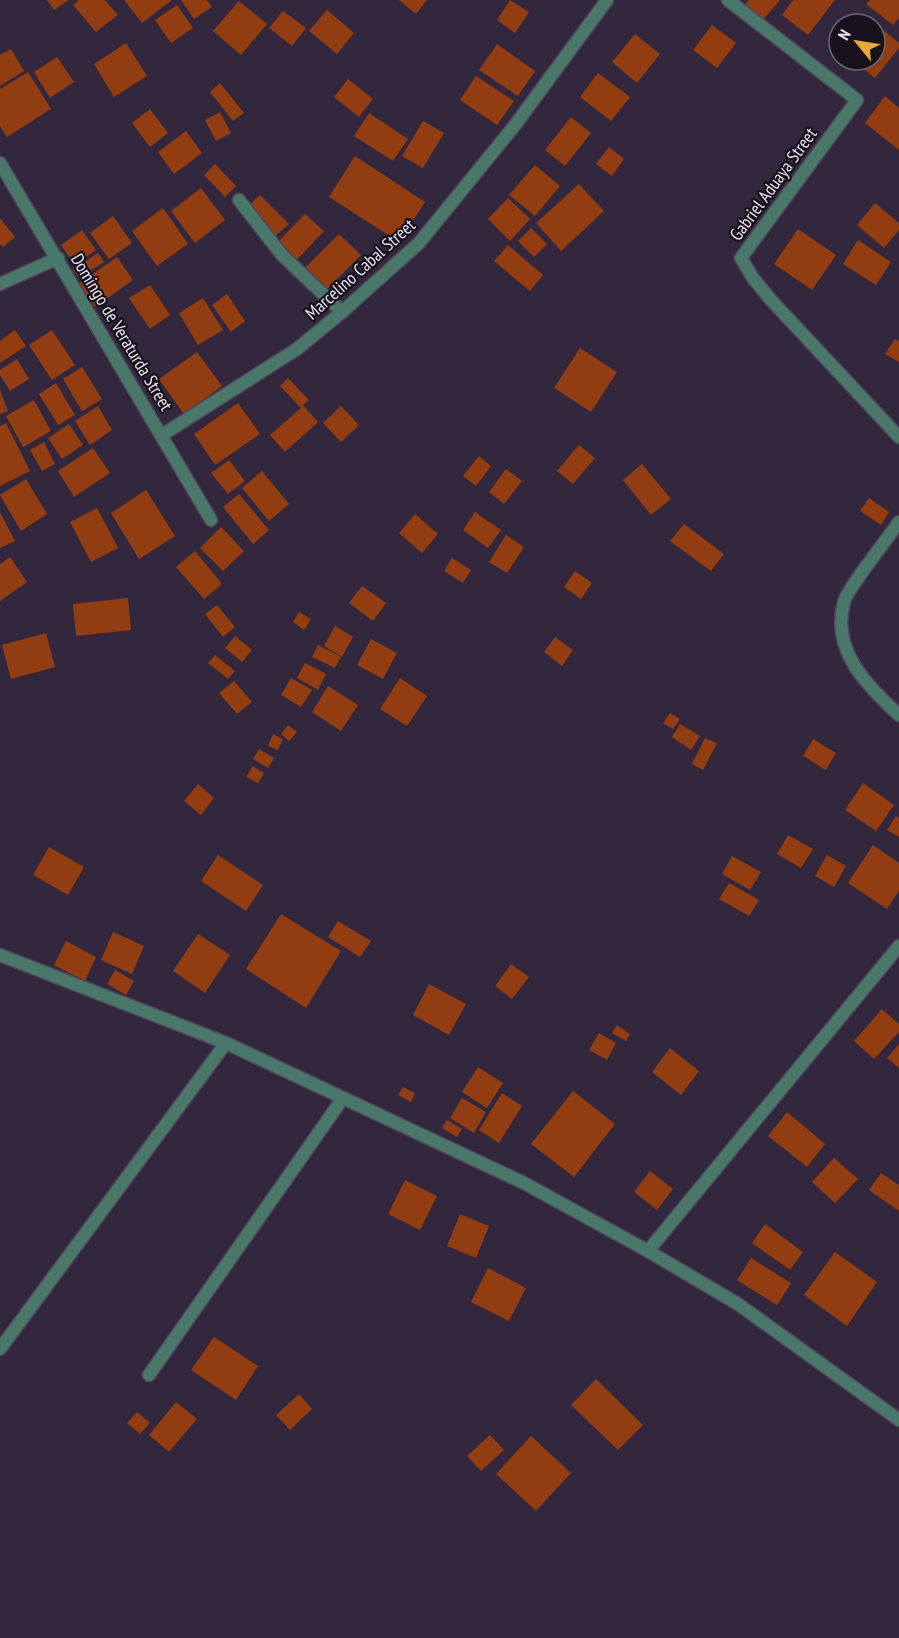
<svg xmlns="http://www.w3.org/2000/svg" width="899" height="1638" font-family="'PT Sans Narrow',sans-serif">
  <style>
    .building { fill: #923d11 }
    .lines { fill: none; stroke-linecap: round; stroke-linejoin: round }
    .lane-casing { stroke: #4f455a; stroke-width: 15 }
    .street-casing { stroke: #4f455a; stroke-width: 15 }
    .lane { stroke: #49786a; stroke-width: 12 }
    .street { stroke: #49786a; stroke-width: 12 }
    .labels { text-anchor: middle; dominant-baseline: central; stroke-width: 4.5; stroke-linejoin: round; paint-order: stroke }
    .street-label { font-size: 18px; fill: #eae4f2; stroke: #17121c }
  </style>
  <rect width="100%" height="100%" fill="#32273d"/>
  <path class="building" d="M47,0H69L54,10Z
    M79,0H105L118,15L96,32L73,5Z
    M124,0H172L142,23Z
    M181,0H207L212,7L194,19Z
    M399,0H427L416,14Z
    M510,0L529,12L515,33L497,20Z
    M749,0H780L760,23L742,8Z
    M793,0H835L808,35L782,15Z
    M870,0H899V18L893,25L866,4Z
    M239,1L267,24L241,55L213,31Z
    M177,5L193,28L171,43L155,20Z
    M327,10L354,33L337,54L309,31Z
    M283,11L306,28L292,46L269,28Z
    M871,20L899,43V48L875,78L852,60H875V24H868Z
    M712,25L736,43L717,68L693,50Z
    M635,34L660,54L637,83L612,62Z
    M126,43L147,76L114,97L94,64Z
    M497,44L535,71L518,96L479,70Z
    M11,49L24,71L0,86V55Z
    M57,57L74,82L50,98L34,72Z
    M28,72L51,109L7,137L0,126V89Z
    M598,73L630,97L611,121L580,97Z
    M476,76L514,101L497,125L460,100Z
    M348,79L373,99L359,117L334,97Z
    M220,83L244,113L233,121L210,92Z
    M885,96L899,108V150L865,123Z
    M150,109L168,133L150,147L132,123Z
    M220,112L231,133L216,141L205,120Z
    M369,113L408,139L393,161L354,136Z
    M571,117L591,133L565,166L545,150Z
    M423,121L444,133L423,168L402,156Z
    M186,131L202,153L174,174L158,152Z
    M609,147L624,159L612,176L596,164Z
    M355,156L425,202L399,242L329,197Z
    M215,164L236,186L225,197L204,175Z
    M535,165L560,186L535,216L509,195Z
    M579,184L604,211L561,251L536,223Z
    M201,188L225,220L195,243L171,211Z
    M260,195L289,224L273,238L245,209Z
    M508,198L530,219L510,241L488,219Z
    M875,203L899,223V230L884,248L857,225Z
    M163,208L188,244L157,266L132,231Z
    M305,214L324,231L293,264L274,246Z
    M113,216L132,243L109,259L90,233Z
    M0,218L15,237L3,247L0,244Z
    M531,228L547,244L534,257L518,241Z
    M798,229L836,255L812,290L774,264Z
    M82,230L96,250L75,265L61,245Z
    M339,234L361,255L324,292L303,270Z
    M858,240L891,262L876,285L843,264Z
    M508,245L543,275L530,291L494,261Z
    M98,253L104,262L79,278L73,270Z
    M117,257L133,280L95,307L78,284Z
    M150,285L170,315L150,329L129,298Z
    M227,294L245,321L231,332L212,305Z
    M203,298L223,330L198,345L179,313Z
    M15,330L26,346L0,363V341Z
    M52,330L75,365L52,380L29,345Z
    M895,339L899,341V362L885,354Z
    M580,348L617,372L591,412L554,388Z
    M197,352L222,386L184,414L159,379Z
    M17,359L29,379L10,391L0,375V370Z
    M82,367L102,399L82,411L63,379Z
    M288,378L309,400L303,405L318,422L285,452L270,435L301,408L280,386Z
    M56,383L75,415L58,425L39,394Z
    M0,390L8,411L0,414Z
    M34,400L51,431L23,447L6,416Z
    M238,403L260,434L215,465L194,434Z
    M98,406L112,430L90,445L75,421Z
    M341,406L359,425L341,442L323,423Z
    M6,423L30,471L0,486V426Z
    M69,424L83,445L62,459L48,438Z
    M44,442L55,464L42,471L30,450Z
    M579,445L595,458L573,484L557,471Z
    M93,448L110,473L74,497L58,471Z
    M479,456L491,466L476,486L463,476Z
    M229,460L245,481L228,494L211,473Z
    M642,464L671,499L651,515L623,480Z
    M506,469L522,481L504,504L489,492Z
    M262,471L289,504L269,521L242,488Z
    M26,479L47,514L21,531L0,495Z
    M146,490L175,536L139,559L111,513Z
    M239,494L269,530L253,544L223,507Z
    M869,498L889,512L881,525L860,511Z
    M97,508L118,548L91,562L70,522Z
    M0,512L15,541L0,548Z
    M475,512L501,530L488,548L463,530Z
    M415,514L438,534L422,553L399,533Z
    M684,524L724,554L711,571L670,541Z
    M221,527L244,551L223,571L200,548Z
    M506,535L524,547L507,573L489,562Z
    M195,551L222,584L204,599L176,567Z
    M10,557L27,582L0,601V564Z
    M452,558L471,570L463,583L444,571Z
    M575,571L592,583L581,599L564,587Z
    M362,586L386,603L373,621L349,603Z
    M128,598L131,630L76,636L73,604Z
    M217,605L235,627L223,637L205,614Z
    M299,612L311,619L304,630L293,622Z
    M335,626L353,637L342,657L324,646Z
    M46,633L55,667L11,679L2,645Z
    M235,636L252,650L242,662L225,648Z
    M555,637L573,650L562,666L544,652Z
    M371,639L397,653L383,679L357,665Z
    M318,645L341,657L335,668L312,657Z
    M215,655L235,671L228,679L208,663Z
    M305,663L326,674L318,690L297,678Z
    M291,678L312,690L301,707L281,695Z
    M400,678L427,696L407,726L380,709Z
    M234,681L252,702L237,714L219,693Z
    M328,686L358,705L341,731L312,712Z
    M670,713L680,719L673,729L663,723Z
    M680,724L700,736L691,750L672,737Z
    M288,725L297,732L289,741L281,734Z
    M273,734L283,739L278,750L268,746Z
    M705,738L717,743L703,770L692,764Z
    M813,739L836,753L826,770L803,756Z
    M259,749L274,758L268,768L253,759Z
    M253,766L264,773L258,783L246,777Z
    M863,783L894,805L876,831L845,810Z
    M198,784L214,798L201,815L184,801Z
    M896,816L899,818V837L887,830Z
    M788,835L813,849L801,868L777,854Z
    M873,845L899,863V891L887,909L848,883Z
    M49,847L84,867L68,895L33,875Z
    M218,855L263,885L246,911L201,881Z
    M827,855L846,866L834,887L815,876Z
    M732,856L761,872L750,890L722,874Z
    M729,883L759,900L749,916L719,899Z
    M281,914L341,951L306,1008L246,969Z
    M338,921L371,941L360,957L328,937Z
    M113,932L144,946L132,974L101,960Z
    M198,934L230,955L205,993L173,971Z
    M66,941L96,957L85,981L54,965Z
    M511,964L529,977L512,999L495,986Z
    M115,970L134,981L126,995L107,984Z
    M429,984L466,1004L449,1035L413,1015Z
    M882,1009L899,1024V1032L874,1059L854,1041Z
    M617,1025L630,1034L626,1041L612,1033Z
    M599,1033L616,1043L607,1060L589,1050Z
    M899,1044V1068L887,1058Z
    M670,1048L699,1071L681,1095L652,1072Z
    M478,1067L503,1083L487,1108L462,1092Z
    M403,1087L415,1093L411,1102L398,1095Z
    M573,1091L615,1124L574,1177L531,1144Z
    M502,1093L522,1106L499,1143L479,1130Z
    M462,1098L486,1112L474,1133L450,1118Z
    M787,1112L825,1144L807,1167L768,1136Z
    M447,1120L462,1129L457,1137L442,1128Z
    M834,1158L858,1179L835,1203L812,1182Z
    M650,1171L673,1189L657,1210L634,1192Z
    M881,1173L899,1185V1211L869,1190Z
    M405,1180L437,1196L420,1230L388,1214Z
    M460,1214L489,1226L476,1258L447,1246Z
    M765,1224L803,1252L790,1270L752,1243Z
    M835,1252L877,1282L847,1326L804,1295Z
    M751,1258L791,1283L777,1305L737,1280Z
    M488,1268L526,1288L509,1321L471,1302Z
    M214,1337L258,1366L236,1400L191,1370Z
    M596,1379L643,1425L618,1450L571,1405Z
    M299,1394L312,1409L290,1430L276,1415Z
    M176,1402L197,1419L169,1452L149,1435Z
    M137,1412L150,1423L140,1434L127,1423Z
    M490,1435L504,1450L481,1471L467,1456Z
    M531,1436L571,1473L536,1511L496,1474Z"/>
  <g class="lines">
    <g class="lane-casing">
      <path id="lane" d="M239,200L282,255L342,312
        M648,1251L899,946"/>
    </g>
    <g class="street-casing">
      <path id="street" d="M728,0L857,100L741,258L753,278L770,299L899,437
        M0,163L211,520
        M0,284L58,258
        M162,435L297,349L342,312L419,243L515,125L607,0
        M899,522C889,537 847,589 844,602C831,650 866,685 899,715
        M0,955L226,1043L524,1183L648,1251L738,1304L899,1420
        M0,1349L226,1043
        M149,1375L343,1098"/>
    </g>
    <use href="#lane" class="lane"/>
    <use href="#street" class="street"/>
  </g>
  <g class="labels">
    <g class="street-label">
      <text transform="translate(773 184) rotate(-54)">Gabriel Aduaya Street</text>
      <text transform="translate(360 269) rotate(-42)">Marcelino Cabal Street</text>
      <text transform="translate(122 332) rotate(59)">Domingo de Veraturda Street</text>
    </g>
  </g>
  <g transform="translate(857 42) rotate(300)"><circle r="28" fill="#17121c" stroke="#6b6672" stroke-width="1.5"/>
  <path d="M0-4.5L10 22L0 15L-10 22Z" fill="#e8ab37"/>
  <text y="-9" font-size="16" font-weight="bold" text-anchor="middle" fill="#eae4f2">N</text>
  </g>
</svg>
